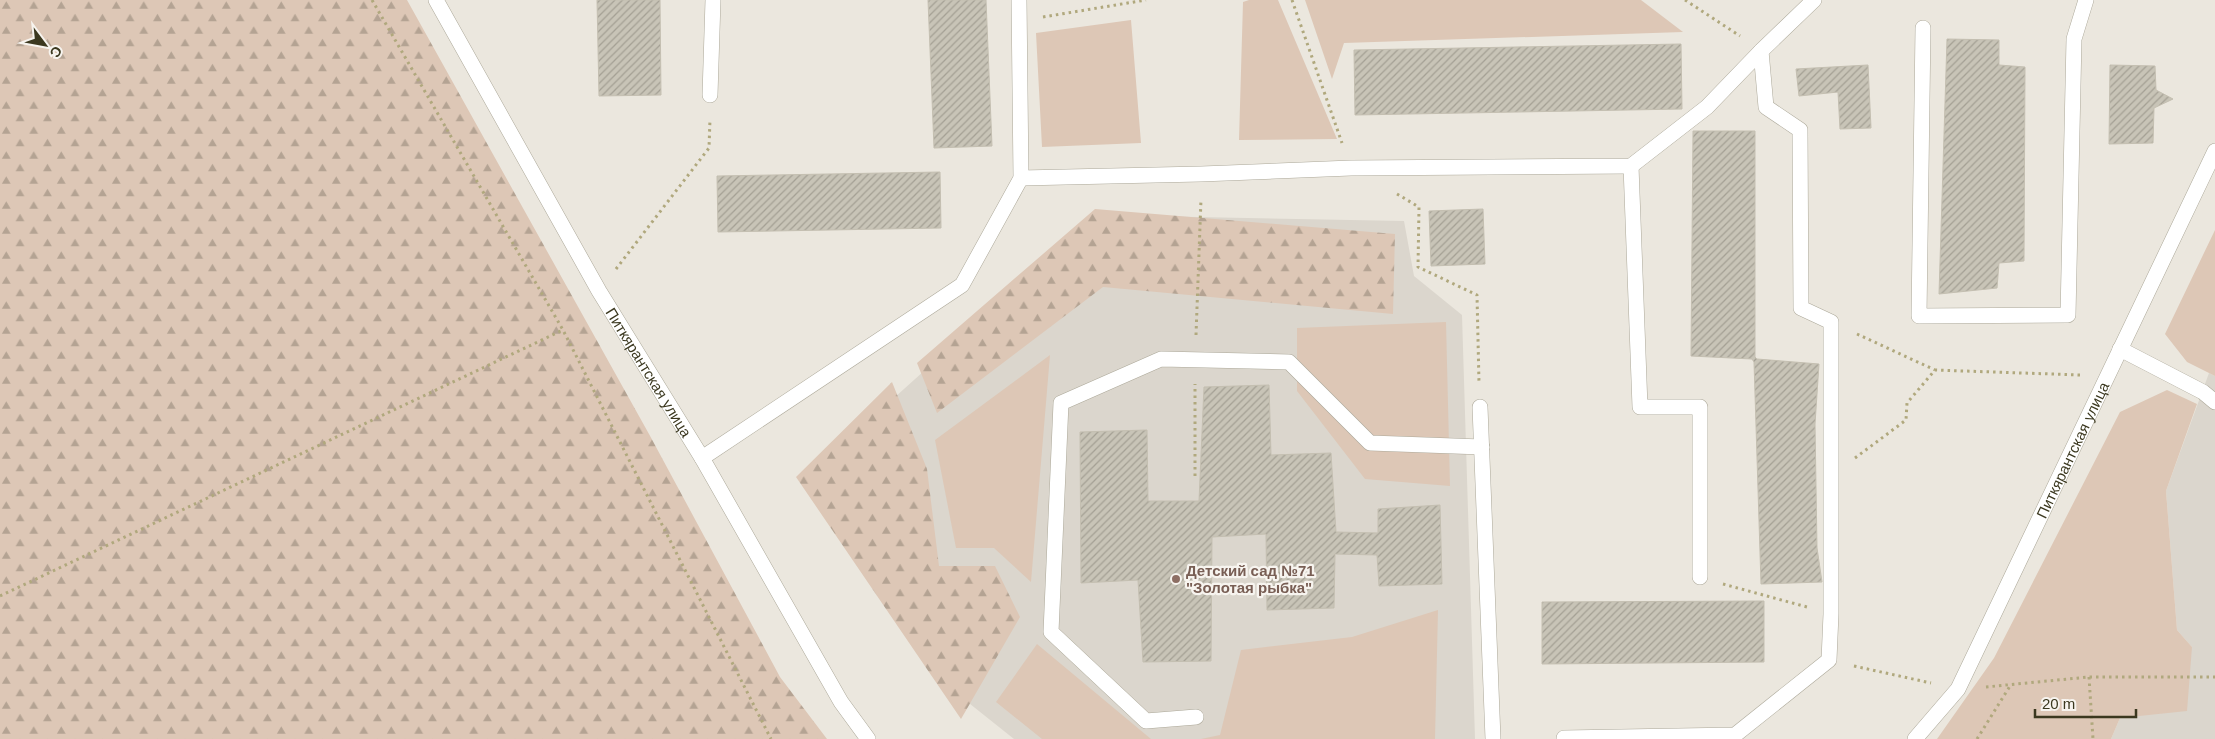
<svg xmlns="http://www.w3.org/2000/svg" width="2215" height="739" font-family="Arial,sans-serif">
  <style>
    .built { fill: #dbd6cd }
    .grass { fill: #ddc7b6 }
    .forest { fill: url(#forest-firs) }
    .building { fill: url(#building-hatch); stroke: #c4bfb1 }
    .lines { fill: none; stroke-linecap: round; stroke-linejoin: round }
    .minor-casing { stroke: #aca899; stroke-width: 16 }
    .path { stroke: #b0a87d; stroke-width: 3; stroke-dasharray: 2.5 4; stroke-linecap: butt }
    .minor { stroke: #fff; stroke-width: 15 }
    .education-dot { fill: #8d6e63; stroke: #f7f4ef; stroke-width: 2 }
    .labels { text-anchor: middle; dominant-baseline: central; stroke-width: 4.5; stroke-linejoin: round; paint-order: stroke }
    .street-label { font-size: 15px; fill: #3b381f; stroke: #f7f4ef }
    .education-label { font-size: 15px; font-weight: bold; fill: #785e54; stroke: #f7f4ef; text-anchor: start }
  </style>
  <defs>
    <pattern id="forest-firs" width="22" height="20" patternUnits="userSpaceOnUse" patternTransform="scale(1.25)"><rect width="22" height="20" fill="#ddc7b6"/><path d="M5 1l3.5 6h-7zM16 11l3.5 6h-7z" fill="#b4a393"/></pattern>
    <pattern id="building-hatch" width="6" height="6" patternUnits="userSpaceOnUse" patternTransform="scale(1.25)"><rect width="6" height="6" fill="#c8c4b7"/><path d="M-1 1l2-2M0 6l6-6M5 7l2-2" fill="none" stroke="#a4a094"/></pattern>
  </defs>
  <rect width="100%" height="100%" fill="#ebe7de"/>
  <path class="built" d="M1097,215L1404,221L1414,276L1462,315L1475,739H1014L950,688L813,471Z
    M2209,373L2215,376V739H2111L2120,718L2192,647L2177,630L2166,491Z"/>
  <path class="grass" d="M1249,0H1278L1337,139L1239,140L1243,2Z
    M1305,0H1641L1683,32L1344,43L1332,79Z
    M1131,20L1141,143L1042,147L1036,33Z
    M2215,230V376L2187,362L2165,334Z
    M1446,322L1450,486L1365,479L1297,391V328Z
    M1050,355L1031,582L994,548H956L935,440Z
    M2167,390L2197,404L2166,491L2177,630L2192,647L2187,711L2120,718L2111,739H1937L1994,658L2120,412Z
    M1438,610L1435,739H1201L1220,735L1241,650L1352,637Z
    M1037,644L1151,739H1042L996,702Z"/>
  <path class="forest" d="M0,0H407L649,434L780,677L827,739H0Z
    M1095,209L1395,234L1393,314L1103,287L937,413L917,363Z
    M892,382L927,469L939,566H995L1020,617L961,719L796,477Z"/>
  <path class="building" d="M597,0H660L661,95L599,96Z
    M928,0H986L992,146L934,148Z
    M1947,39L1999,40V65L2025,67L2024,261L1999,263L1997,288L1939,294Z
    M1681,44L1682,109L1355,115L1354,50Z
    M1868,65L1871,128L1840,129L1838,92L1799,96L1796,69Z
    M2110,65L2155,66L2156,90L2173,99L2154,108L2153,143L2109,144Z
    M1693,131H1755V357L1757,359L1819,364L1815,424L1817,548L1822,582L1761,584L1754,362L1752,359L1691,356Z
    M940,172L941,228L718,232L717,176Z
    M1483,209L1485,264L1431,266L1429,211Z
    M1269,385L1271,455L1331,453L1336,532L1378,533V509L1440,505L1442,584L1379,586L1377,555L1335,554L1334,608L1267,610L1266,534L1212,537L1211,661L1143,662L1138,580L1081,583L1080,432L1147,430L1148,501H1199L1204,387Z
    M1764,601V662L1542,664V602Z"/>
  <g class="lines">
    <g class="minor-casing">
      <g id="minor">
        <path id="s1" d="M436,0L599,291L702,458L841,702L868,739"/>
        <path d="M1923,28L1919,316L2068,315L2074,39L2086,0"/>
        <path d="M710,95L713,0"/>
        <path d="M1631,166L1640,407H1700V577"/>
        <path d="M1021,178L1201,174L1351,168L1631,166L1707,107L1761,51"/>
        <path d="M2120,349L2203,392L2215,402"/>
        <path d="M1480,407L1493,739"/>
        <path d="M702,458L962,285L1021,178L1019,0"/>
        <path d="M1196,717L1146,721L1051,632L1061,403L1161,359L1289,362L1370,443L1482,447"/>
        <path d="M1564,738L1735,735L1829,660L1831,614V322L1801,308L1800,130L1766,107L1761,51L1814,0"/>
        <path id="s2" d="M1915,739L1958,689L2215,151"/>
      </g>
    </g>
    <path class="path" d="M372,0L563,330L771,739
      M1292,0L1342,143
      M1685,0L1740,36
      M1043,17L1146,0
      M1397,194L1419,207L1418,267L1477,295L1479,383
      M616,269L709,148L710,119
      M1857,334L1935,370
      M1196,335L1201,199
      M1855,458L1906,420L1907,403L1935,370L2081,375
      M1195,476V384
      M1723,584L1807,607
      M0,596L563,330
      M1854,666L1931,683
      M2089,677L2093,739
      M1986,687L2089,677H2215
      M1977,739L2010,686"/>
    <use href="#minor" class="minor"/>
  </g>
  <circle class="education-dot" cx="1176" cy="579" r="5"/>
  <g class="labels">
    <g class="street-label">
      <text stroke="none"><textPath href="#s1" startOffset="429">Питкярантская улица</textPath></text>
      <text stroke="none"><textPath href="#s2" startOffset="331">Питкярантская улица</textPath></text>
    </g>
    <g class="education-label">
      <text x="1186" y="570">Детский сад №71<tspan x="1186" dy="17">"Золотая рыбка"</tspan></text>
    </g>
  </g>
  <g transform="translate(45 45) rotate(122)" stroke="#f7f4ef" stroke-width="4" paint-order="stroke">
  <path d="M0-4L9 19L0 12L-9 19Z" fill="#3b381f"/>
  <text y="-8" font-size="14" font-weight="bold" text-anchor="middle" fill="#3b381f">С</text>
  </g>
  <path d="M2035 709v8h101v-8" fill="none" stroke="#3b381f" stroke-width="2.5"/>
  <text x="2042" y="709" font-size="15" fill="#3b381f" stroke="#f7f4ef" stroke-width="4" paint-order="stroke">20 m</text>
</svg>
